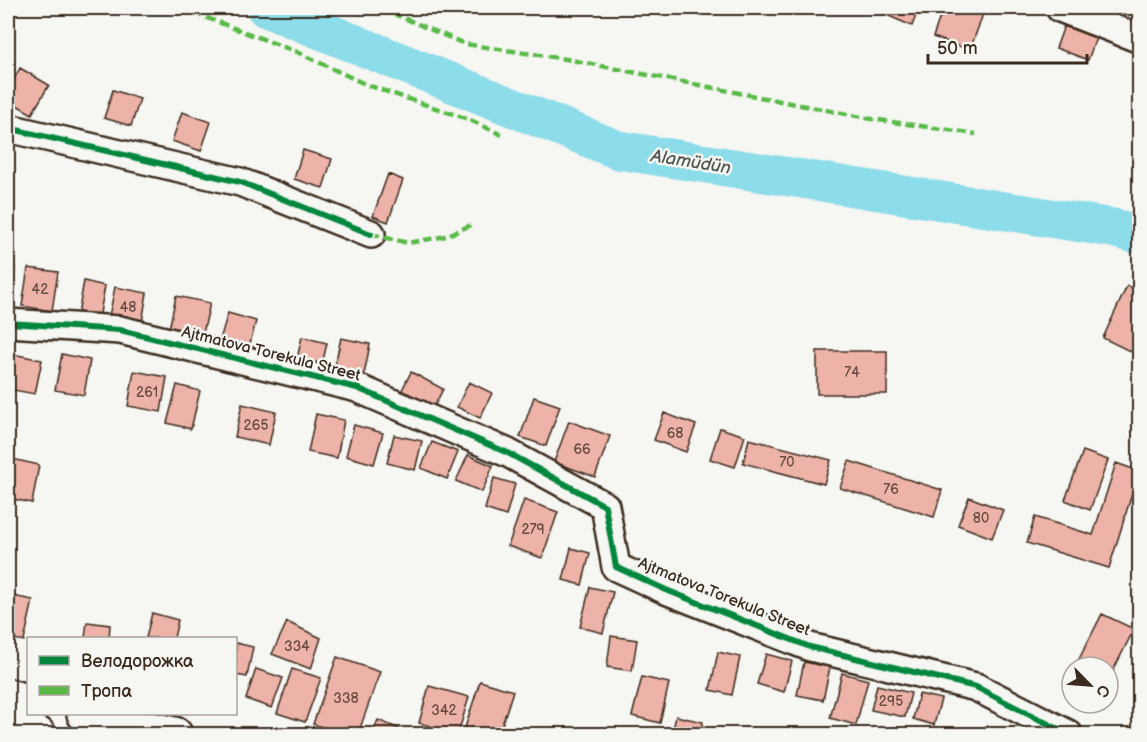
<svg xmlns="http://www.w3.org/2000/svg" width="1147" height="742" font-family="'Balsamiq Sans',sans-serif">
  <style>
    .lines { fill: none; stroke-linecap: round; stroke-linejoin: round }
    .river { stroke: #8cdce9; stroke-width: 39 }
    .building { fill: #edb3a8; stroke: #3b2a1e; stroke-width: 1.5 }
    .minor-casing { stroke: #3b2a1e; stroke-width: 32 }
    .major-casing { stroke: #3b2a1e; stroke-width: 38 }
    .minor { stroke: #f6f6f2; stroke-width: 27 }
    .major { stroke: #f6f6f2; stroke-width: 33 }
    .quiet { stroke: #58b947; stroke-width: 4.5; stroke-dasharray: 9 4.5; stroke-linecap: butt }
    .cycleway-casing { stroke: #f6f6f2; stroke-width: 10 }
    .cycleway { stroke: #00873e; stroke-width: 6 }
    .labels { text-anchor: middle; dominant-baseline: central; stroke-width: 5; stroke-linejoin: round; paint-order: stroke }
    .number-label { font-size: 14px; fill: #684c40 }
    .street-label { font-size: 16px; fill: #3b2a1e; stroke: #f6f6f2 }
    .water-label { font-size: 18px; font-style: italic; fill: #4f5651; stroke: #f6f6f2 }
  </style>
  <rect width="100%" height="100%" fill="#f6f6f2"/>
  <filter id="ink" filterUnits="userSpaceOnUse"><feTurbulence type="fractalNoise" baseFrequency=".0167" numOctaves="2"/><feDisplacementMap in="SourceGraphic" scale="12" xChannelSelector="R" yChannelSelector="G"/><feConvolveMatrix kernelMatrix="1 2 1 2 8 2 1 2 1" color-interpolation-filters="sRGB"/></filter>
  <g filter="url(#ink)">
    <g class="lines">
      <path class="river" d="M266,8L618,150L1113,228L1140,235"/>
    </g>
    <path class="building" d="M884,8H919L912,26L882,13Z
      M943,8H964L983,14L970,50L933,37Z
      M1064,26L1096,38L1088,60L1056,48Z
      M20,68L49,85L32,114L8,100V90Z
      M113,90L140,99L131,126L104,118Z
      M182,112L211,122L201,151L172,141Z
      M303,150L332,159L323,188L294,179Z
      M388,174L403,180L388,222L373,216Z
      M8,265L15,267L8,307Z
      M28,268L58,272L52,311L22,306Z
      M84,281L105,286L98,324L77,320Z
      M1127,286L1140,291V356L1103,338Z
      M115,287L147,293L141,328L108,321Z
      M176,296L210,303L201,342L168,334Z
      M228,313L256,321L248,351L219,343Z
      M302,337L327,343L321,369L296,363Z
      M341,338L370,344L363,380L333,374Z
      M817,351H887V394H817Z
      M8,353L42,360L35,394L8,389Z
      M62,354L90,360L84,395L55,390Z
      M134,371L167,377L161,412L128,406Z
      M411,372L443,389L433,409L401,392Z
      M469,382L492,393L480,418L457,407Z
      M177,385L200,391L191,429L167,423Z
      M534,397L560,406L546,446L520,437Z
      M242,404L276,412L269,445L235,437Z
      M664,413L696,425L686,452L654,440Z
      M316,414L344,420L337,458L308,452Z
      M569,421L610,436L595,477L554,462Z
      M354,425L383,433L374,464L346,456Z
      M720,428L745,436L735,467L710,459Z
      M394,435L422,441L415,470L387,463Z
      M749,439L831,460L824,484L743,463Z
      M432,442L458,452L447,479L421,468Z
      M1083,451L1108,460L1090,510L1065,500Z
      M468,455L493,466L482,492L456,481Z
      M8,458L39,465L32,503L8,498Z
      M849,461L942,490L934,517L840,488Z
      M1116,463L1139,471L1109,568L1027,543L1035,517L1093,535Z
      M494,478L515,484L506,516L485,509Z
      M969,497L1003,510L992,538L958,525Z
      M524,500L558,512L542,558L508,546Z
      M571,548L590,553L582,585L563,580Z
      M590,587L613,592L603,633L580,627Z
      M8,595L33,600L24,641L8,638Z
      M152,613L178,620L174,638H146Z
      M1102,614L1134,629L1108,681V667H1075Z
      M87,622L110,625L109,638H85Z
      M287,622L321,638L311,669L272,654Z
      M611,636L637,640L632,671L607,667Z
      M236,643L253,647L247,677L236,675Z
      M718,652L740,657L732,695L710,690Z
      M766,654L792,661L784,692L757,684Z
      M337,657L380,672L358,734H343L313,724Z
      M804,662L830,667L823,700L797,695Z
      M256,669L283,678L272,708L246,699Z
      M292,669L321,678L305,722L277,713Z
      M842,673L868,680L856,725L830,718Z
      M642,677L669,683L660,723L632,716Z
      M480,681L513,691L499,734H463Z
      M877,685L911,693L905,717L871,710Z
      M429,686L469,697L458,734L419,723Z
      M919,694L941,699L934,725L913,719Z
      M676,716L703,722L700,734H672Z
      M378,720L406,732L405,734H372Z
      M986,726L1010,734H984Z"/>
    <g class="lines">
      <g class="minor-casing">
        <path id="minor" d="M1060,8L1140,39
          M8,128L240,182L371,234
          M8,323L120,330L357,388L508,453L605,506L616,567L666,590L810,647L976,687L1068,734"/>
      </g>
      <g class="major-casing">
        <path id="major" d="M8,696L28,701
          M84,714L175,734
          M8,727L38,734"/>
      </g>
      <use href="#minor" class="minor"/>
      <use href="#major" class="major"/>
      <path class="quiet" d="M181,8L297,52L367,85L468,119L502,135
        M380,8L465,44L566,59L872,119L976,134
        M371,234L408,243L446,236L471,225"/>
      <g class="cycleway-casing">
        <path id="cycleway" d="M8,128L240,182L371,234
          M8,323L120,330L357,388L508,453L605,506L616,567L666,590L810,647L976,687L1068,734"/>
      </g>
      <use href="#cycleway" class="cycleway"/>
    </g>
  </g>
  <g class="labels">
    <g class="number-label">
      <text x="40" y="289">42</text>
      <text x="128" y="307">48</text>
      <text x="852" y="372">74</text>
      <text x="147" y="392">261</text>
      <text x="256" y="425">265</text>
      <text x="675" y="433">68</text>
      <text x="582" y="449">66</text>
      <text x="787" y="462">70</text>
      <text x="891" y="489">76</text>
      <text x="981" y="518">80</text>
      <text x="533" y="529">279</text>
      <text x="297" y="646">334</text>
      <text x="346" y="698">338</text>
      <text x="891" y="701">295</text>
      <text x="444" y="710">342</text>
    </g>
    <g class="street-label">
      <text transform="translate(271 354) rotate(14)">Ajtmatova Torekula Street</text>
      <text transform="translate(724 597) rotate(22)">Ajtmatova Torekula Street</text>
    </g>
    <g class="water-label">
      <text transform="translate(691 162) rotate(9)">Alamüdün</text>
    </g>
  </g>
  <rect width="1147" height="742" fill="none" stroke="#f6f6f2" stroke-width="30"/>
  <rect x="15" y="15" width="1117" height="712" fill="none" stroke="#3b2a1e" stroke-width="2" filter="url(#ink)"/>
  <rect x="27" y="637" width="210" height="78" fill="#f6f6f2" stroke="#aba49d" stroke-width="1.5"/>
  <rect x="39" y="656" width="30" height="9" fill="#00873e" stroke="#aba49d" stroke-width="1.5"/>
  <text x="81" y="667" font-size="18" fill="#3b2a1e">Велодорожка</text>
  <rect x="39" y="686" width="30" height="9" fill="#58b947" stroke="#aba49d" stroke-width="1.5"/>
  <text x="81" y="697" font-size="18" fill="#3b2a1e">Тропа</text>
  <g transform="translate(1090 685) rotate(115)"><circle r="28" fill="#f6f6f2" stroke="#aba49d" stroke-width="1.5"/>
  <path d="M0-4.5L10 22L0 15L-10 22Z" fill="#3b2a1e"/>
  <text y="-9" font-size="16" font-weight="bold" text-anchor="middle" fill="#3b2a1e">С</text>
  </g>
  <path d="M928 54v9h159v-9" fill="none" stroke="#3b2a1e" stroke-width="3"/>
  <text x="937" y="54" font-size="18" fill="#3b2a1e" stroke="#f6f6f2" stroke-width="4.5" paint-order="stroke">50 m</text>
</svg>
